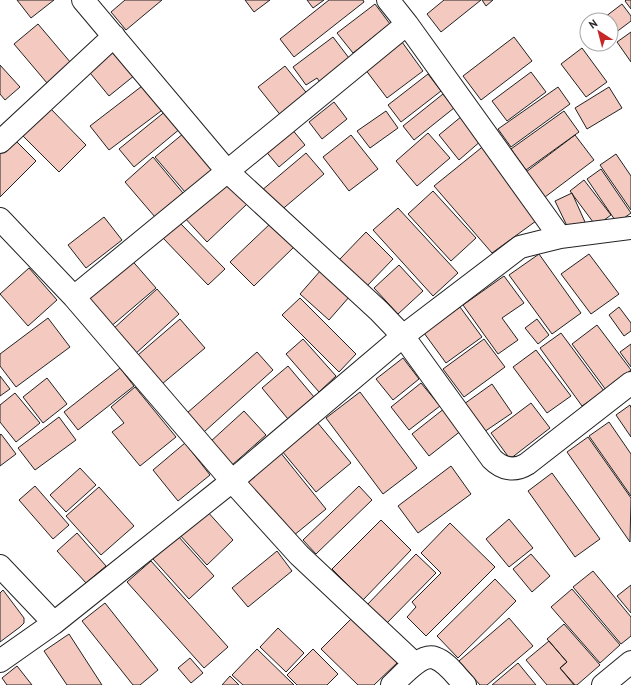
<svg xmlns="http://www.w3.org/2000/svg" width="631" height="685" font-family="'PT Sans',sans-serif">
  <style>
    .building { fill: #f3c9c0; stroke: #222 }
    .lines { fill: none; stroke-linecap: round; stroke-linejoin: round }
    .minor-casing { stroke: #222; stroke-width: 24 }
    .minor { stroke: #fff; stroke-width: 22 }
  </style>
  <rect width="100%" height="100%" fill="#fff"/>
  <path class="building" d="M17,0H54L31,18Z
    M125,0H162L126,30L111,12Z
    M245,0H270L254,12Z
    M307,0H324L313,8Z
    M329,0H363L364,2L294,57L280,39Z
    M444,0H481L441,32L427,14Z
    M482,0H493L486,6Z
    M626,0H631V9L625,1Z
    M375,4L390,24L353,53L337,33Z
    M622,4L631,16V21L611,36V20H601Z
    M38,24L71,63L47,83L14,44Z
    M631,32V62L617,42Z
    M333,37L352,62L322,85L317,78L306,85L293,67Z
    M514,37L532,61L481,100L463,76Z
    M402,42L423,71L387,98L365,69Z
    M113,47L135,75L109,96L86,68Z
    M582,48L607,82L586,97L561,64Z
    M0,65L20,87L5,100L0,94Z
    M285,66L309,96L282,117L258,87Z
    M531,72L546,92L507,121L492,101Z
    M428,74L441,91L401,122L388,105Z
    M146,83L165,108L109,150L90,126Z
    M558,87L570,104L511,147L498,129Z
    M609,87L622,108L587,129L575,108Z
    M443,94L454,108L414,140L403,126Z
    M334,102L347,119L322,139L309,122Z
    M49,107L86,145L59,172L21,134Z
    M167,110L181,128L134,167L119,149Z
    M386,111L398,128L370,148L357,131Z
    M564,111L579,132L526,170L511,149Z
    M462,116L482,140L459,160L439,135Z
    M291,128L305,145L279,167L264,149Z
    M184,133L214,168L185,192L155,157Z
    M428,133L450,158L417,186L396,161Z
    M351,135L378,169L349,191L323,157Z
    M575,135L594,160L545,197L526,172Z
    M13,138L36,161L0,197V151Z
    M486,144L536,221L492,253L434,186Z
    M306,153L324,174L279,212L261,191Z
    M616,154L631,176V210L600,165Z
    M153,157L183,193L155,217L125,182Z
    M601,169L631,213L617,223L587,179Z
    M223,179L247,204L207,242L183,216Z
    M584,180L611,215L596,226L570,191Z
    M433,191L476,238L451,261L408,214Z
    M572,193L585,222L569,230L555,201Z
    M398,208L458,273L433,296L373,230Z
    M104,217L122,240L86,268L68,245Z
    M272,222L295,246L254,286L230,262Z
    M180,223L225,269L208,285L163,238Z
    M366,232L393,259L366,287L339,260Z
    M539,254L581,313L552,334L509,275Z
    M589,254L619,294L591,314L561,274Z
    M129,257L156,288L109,328L83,297Z
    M399,265L423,291L398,314L374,288Z
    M29,268L57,300L28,326L0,294Z
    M321,270L350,296L329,320L300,294Z
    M504,276L524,303L502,318L518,340L498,354L463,305Z
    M157,289L179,314L134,355L112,330Z
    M300,298L356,354L339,372L282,315Z
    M460,307L482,337L446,363L424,333Z
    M619,307L631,323V331L624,336L609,315Z
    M48,318L70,347L16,387L0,366V354Z
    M180,319L205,348L162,384L138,355Z
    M537,319L549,335L538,344L525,328Z
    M597,325L631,370L606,390L572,344Z
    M561,333L604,391L582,406L540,348Z
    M303,339L336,376L319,392L286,354Z
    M484,339L505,367L464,397L443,369Z
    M631,344V367L620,352Z
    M536,350L571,396L547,413L513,367Z
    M257,352L273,370L204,432L187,413Z
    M403,358L419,379L393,400L376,379Z
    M288,366L314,397L288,419L262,388Z
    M120,368L134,386L78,430L64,412Z
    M0,376L10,389L0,396Z
    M47,378L67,404L43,423L23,397Z
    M421,383L440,406L409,430L391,407Z
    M492,384L512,413L484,432L464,404Z
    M135,387L176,437L140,466L112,432L124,423L111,407Z
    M360,392L417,468L383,494L326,418Z
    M15,393L40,423L16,442L0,422V405Z
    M531,403L550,428L510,459L491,433Z
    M630,405L631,408V437L616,415Z
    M445,408L462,430L429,456L412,434Z
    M244,411L266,435L231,466L210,442Z
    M59,417L76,440L35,470L18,448Z
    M317,422L351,463L316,492L282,451Z
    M609,422L631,454V496L589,436Z
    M1,434L16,454L0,466V435Z
    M588,437L631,498L630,542L567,452Z
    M185,443L210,475L178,501L153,470Z
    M280,452L326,509L293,536L246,480Z
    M451,466L471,494L418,533L398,506Z
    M80,468L96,485L66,512L50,495Z
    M552,473L600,539L575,557L528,491Z
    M35,486L69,525L53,539L19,500Z
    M359,486L372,500L316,554L303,540Z
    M99,487L134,526L101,555L66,516Z
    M206,510L233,540L207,565L179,534Z
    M509,519L533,548L509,567L486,539Z
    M381,520L411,550L363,600L332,569Z
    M450,523L495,567L426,636L407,617L416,607L412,602L441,573L421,553Z
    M77,533L106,566L86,583L57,551Z
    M178,536L214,576L189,599L153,559Z
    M277,551L292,571L248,607L232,588Z
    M416,554L436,573L385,625L366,606Z
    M531,554L550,576L532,592L513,569Z
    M151,561L228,647L204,668L127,582Z
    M593,571L631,617V636L621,644L573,587Z
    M495,579L516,601L458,658L437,636Z
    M631,585V613L617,596Z
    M572,589L620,645L600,663L551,607Z
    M3,590L24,618V623L20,627L0,642V593Z
    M105,603L158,670L140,685H133L82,621Z
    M353,617L398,662L374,685H358L321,649Z
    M509,618L533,646L487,685H480L459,661Z
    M564,624L600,665L577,685H575L560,668L567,662L547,639Z
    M278,628L304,653L286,672L260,647Z
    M69,634L102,685H67L44,651Z
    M549,641L567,662L560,668L574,685H547L526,660Z
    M257,649L294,685H243L232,675Z
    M313,649L338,674L327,685H297L287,675Z
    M190,658L203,673L191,683L178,668Z
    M518,663L536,685H492Z
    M17,666L32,685H7L2,678Z
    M230,676L239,685H222Z"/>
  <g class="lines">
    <g class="minor-casing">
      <path id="minor" d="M83,0L227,171L379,311L403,336L492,459C502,469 514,472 527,464L631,383
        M388,0L407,24L560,237
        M0,142L114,36
        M0,219L74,297L232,481L299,555L415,664
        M74,297L407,24
        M0,566L54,623
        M0,661L54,623L232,481L403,336L520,247L560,237L631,228
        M392,685C401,677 421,653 435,658C447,662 456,676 465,685
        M603,685L631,662"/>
    </g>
    <use href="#minor" class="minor"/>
  </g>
  <g transform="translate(599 32) rotate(324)"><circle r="19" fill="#ffffff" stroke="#a7a7a7"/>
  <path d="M0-3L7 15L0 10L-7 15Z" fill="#c62828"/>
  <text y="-6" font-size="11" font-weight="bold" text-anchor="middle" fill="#222222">N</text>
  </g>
</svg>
